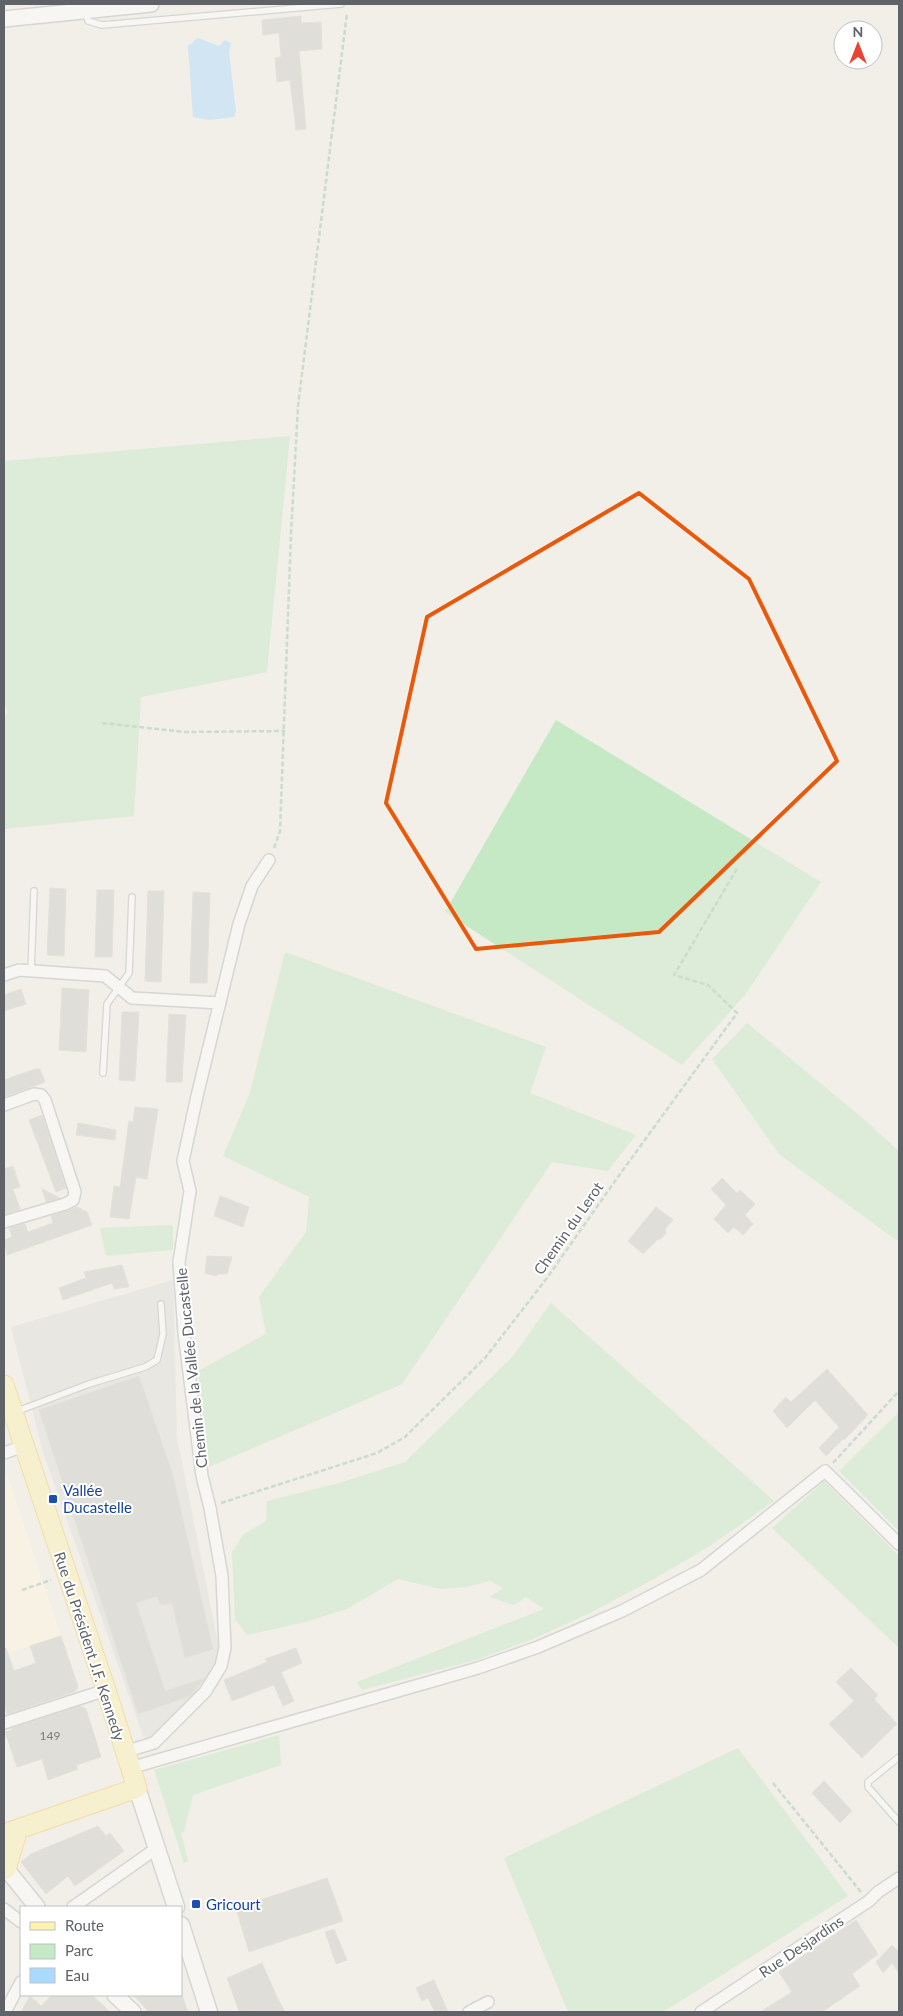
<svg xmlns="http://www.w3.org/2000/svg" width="903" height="2016" font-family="Lato,sans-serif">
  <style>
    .commercial { fill: #fef7e0 }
    .industrial { fill: #e0deda }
    .green { fill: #c5e8c5 }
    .water { fill: #aadaff }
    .building { fill: #cccac5; stroke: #d6d1c6 }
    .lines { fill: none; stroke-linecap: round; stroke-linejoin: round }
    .service-casing { stroke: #b5b8bc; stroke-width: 8 }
    .minor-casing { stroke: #b5b8bc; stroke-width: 14 }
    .tertiary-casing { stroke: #b5b8bc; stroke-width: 18 }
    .secondary-casing { stroke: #b6babf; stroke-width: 19 }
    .primary-casing { stroke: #f2c960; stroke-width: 21 }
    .path { stroke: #9cc7a9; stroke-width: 2.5; stroke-dasharray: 5 2.5; stroke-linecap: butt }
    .service { stroke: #fff; stroke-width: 5.5 }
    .minor { stroke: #fff; stroke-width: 11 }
    .tertiary { stroke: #fff; stroke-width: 15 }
    .secondary { stroke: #fff; stroke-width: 16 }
    .primary { stroke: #fff2af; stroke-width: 19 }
    .marked { fill: none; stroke: #e8590c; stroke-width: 4; stroke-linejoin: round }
    .transit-dot { fill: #1a4fb4; stroke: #fff; stroke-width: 2 }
    .labels { text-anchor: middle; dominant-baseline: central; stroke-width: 4; stroke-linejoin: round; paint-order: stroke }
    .number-label { font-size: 12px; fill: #7a7d7f }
    .street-label { font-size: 15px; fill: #5f6368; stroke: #fff }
    .transit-label { font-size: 15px; fill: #164399; stroke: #fff; text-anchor: start }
  </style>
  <rect width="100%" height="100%" fill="#f1efe8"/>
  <path class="commercial" d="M4,1469L6,1471L61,1636L4,1655Z"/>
  <path class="industrial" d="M173,1280L177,1437L220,1654V1683L156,1750L143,1736L43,1452L11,1327Z"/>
  <path class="green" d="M290,436L267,672L141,697L134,816L4,829V719L8,713L4,701V461Z
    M556,720L821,882L745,995L682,1065L445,912Z
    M285,952L546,1047L530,1093L636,1135L608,1171L552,1162L402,1384L209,1467L198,1371L266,1334L259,1297L306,1232L309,1197L223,1156L250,1093Z
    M747,1023L866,1121L899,1151V1239L896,1240L779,1154L712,1059Z
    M173,1225V1250L106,1256L100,1228Z
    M551,1303L774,1501L710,1546L654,1579L586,1615L533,1639L476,1660L362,1690L357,1682L544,1609L526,1597L514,1605L490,1597L503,1588L490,1581L466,1587L440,1589L398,1579L347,1609L305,1622L247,1635L235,1619L232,1552L243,1535L266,1521L267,1501L339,1483L405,1462L513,1356Z
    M899,1412V1531L839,1471Z
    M824,1481L899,1556V1648L772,1528Z
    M279,1735L281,1765L193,1795L184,1832L181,1833L188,1861L184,1863L154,1770Z
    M738,1748L848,1896L663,2012H568L504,1858Z"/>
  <path class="water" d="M198,38L219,46L225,40L231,43L229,52L236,112L234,117L209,120L193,117L188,46Z"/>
  <path class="building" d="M301,16V23L321,22L322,49L299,51L306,129L296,130L290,80L277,82L275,58L281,57L279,33L263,35L262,20Z
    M50,888L66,889L64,956L47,955Z
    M97,890H114L112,957H95Z
    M148,891H164L161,982L145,981Z
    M193,892L210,893L207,983H190Z
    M62,988L89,990L86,1052L59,1050Z
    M21,989L26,1004L4,1011V995Z
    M122,1012H139L135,1081L119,1080Z
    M169,1014L186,1015L182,1082H166Z
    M35,1069H40L45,1082L4,1097V1080Z
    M135,1107L158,1109L147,1179L136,1177L129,1219L110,1217L114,1186L120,1187L129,1121L133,1122Z
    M42,1115L66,1188L56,1192L29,1120Z
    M78,1123L116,1130L115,1140L76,1135Z
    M13,1166L20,1187L13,1189L20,1209L5,1214L4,1169Z
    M722,1178L737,1193L740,1190L755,1204L745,1215L753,1224L743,1235L734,1227L728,1233L714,1219L726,1205L711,1189Z
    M42,1189L60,1198L46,1202Z
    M220,1196L249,1207L243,1227L214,1216Z
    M77,1207L87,1212L92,1225L7,1255L4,1240L12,1237L9,1228L25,1224L28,1232L53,1223L51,1216Z
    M656,1207L673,1220L665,1229L666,1233L661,1239H658L643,1254L628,1241Z
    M207,1256L232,1257L227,1274H217L216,1276L205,1273Z
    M122,1265L129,1287L114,1289L112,1283L63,1300L59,1288L86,1278L84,1272Z
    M827,1369L868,1415L844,1440L843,1439L826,1456L819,1448L839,1427L815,1400L787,1428L773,1411L786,1397L791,1402Z
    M139,1376L173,1476L213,1649L185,1658L172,1603L161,1605L157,1596L136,1603L165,1691L205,1678L190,1696L138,1714L39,1410Z
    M61,1636L78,1686L77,1689L74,1692L7,1714L4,1702V1648H6L14,1671L36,1663L30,1646Z
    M296,1648L302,1663L281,1672L294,1701L283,1706L274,1685L232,1701L224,1680L267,1662L265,1659Z
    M851,1668L878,1695L874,1699L897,1724L862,1758L829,1724L854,1701L836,1682Z
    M80,1706L86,1709L101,1757L76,1765L78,1769L48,1780L42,1759L17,1767L5,1732L12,1730V1728Z
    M824,1781L852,1811L840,1823L812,1793Z
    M98,1826L106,1836L110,1833L124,1851L75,1886L68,1876L46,1894L21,1862L31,1854Z
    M327,1878L343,1921L249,1952L236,1908Z
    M856,1920L878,1954L852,1974L860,1986L822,2012H760L792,1992L779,1972Z
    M334,1929L347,1960L336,1964L325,1932Z
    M892,1945L899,1952V1973L892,1963L883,1973L876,1962Z
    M262,1963L276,1995L285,2012L239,2011L227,1978Z
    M434,1980L448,2012H435L428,1998L422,2001L416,1988Z
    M52,1995H92L110,2012H21L30,1996L41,2006Z
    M133,1995H182L188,2012H149Z"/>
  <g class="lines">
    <g class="service-casing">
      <path id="service" d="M86,13L88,21L102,25L341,4
        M31,971L34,891
        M103,1073L107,1004L129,973L132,897
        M15,1412L89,1384L145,1367L157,1360L163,1334L161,1304
        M899,1757L868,1782V1787L899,1822"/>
    </g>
    <g class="minor-casing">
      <path id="minor" d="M4,975L19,970L105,976L132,998L220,1003
        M4,1105L34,1094L41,1095L45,1100L75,1192L73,1200L65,1204L4,1222
        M4,1453L24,1446
        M4,1723L106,1690
        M124,1752L154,1743L205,1692L221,1666L225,1648L222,1576L210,1508L202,1476L184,1333L179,1262L190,1191L183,1161L197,1096L239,924L252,886L269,860
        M130,1768L478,1668L538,1647L622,1611L701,1570L825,1471L899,1544
        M73,1907L157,1848
        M4,1909L21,1922
        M5,2012L21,1982
        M469,2012L488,2002
        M701,2012L869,1901L878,1892L899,1878"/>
    </g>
    <g class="tertiary-casing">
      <path id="tertiary" d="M4,19L151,4
        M4,1866L37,1907
        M115,1995L133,2012"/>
    </g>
    <g class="secondary-casing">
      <path id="secondary" d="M137,1788L176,1907
        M181,1925L209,2012"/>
    </g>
    <g class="primary-casing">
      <path id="primary" d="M4,1385L106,1690L137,1788L4,1834
        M6,1869L18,1829"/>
    </g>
    <path class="path" d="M102,723L185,732L285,731
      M274,848L280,831L291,534L298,406L347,13
      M833,1463L899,1391
      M221,1503L377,1453L405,1437L485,1358L547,1278L615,1181L737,1013L708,985L674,975L738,867
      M22,1590L51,1580
      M773,1783L861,1892"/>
    <use href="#service" class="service"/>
    <use href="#minor" class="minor"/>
    <use href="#tertiary" class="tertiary"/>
    <use href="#secondary" class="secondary"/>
    <use href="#primary" class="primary"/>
  </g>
  <path d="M0 0H903V2016H0ZM639,493L749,579L837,761L659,932L476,949L386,803L427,617Z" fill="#f1efe8" fill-opacity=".55" fill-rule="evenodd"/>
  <path class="marked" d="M639,493L749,579L837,761L659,932L476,949L386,803L427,617Z"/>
  <g class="transit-dot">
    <rect x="48" y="1494" width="10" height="10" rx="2.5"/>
    <rect x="191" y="1899" width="10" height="10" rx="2.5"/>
  </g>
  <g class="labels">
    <g class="number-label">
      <text x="50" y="1735">149</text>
    </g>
    <g class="street-label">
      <text transform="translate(568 1228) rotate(-55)">Chemin du Lerot</text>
      <text transform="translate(191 1368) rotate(-96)">Chemin de la Vallée Ducastelle</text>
      <text transform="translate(90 1646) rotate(72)">Rue du Président J.F. Kennedy</text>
      <text transform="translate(801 1946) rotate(-34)">Rue Desjardins</text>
    </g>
    <g class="transit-label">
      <text x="63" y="1490">Vallée<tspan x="63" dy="17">Ducastelle</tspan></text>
      <text x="206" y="1904">Gricourt</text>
    </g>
  </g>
  <rect width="903" height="2016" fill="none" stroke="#5f6368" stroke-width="10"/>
  <rect x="20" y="1906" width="162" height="90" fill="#ffffff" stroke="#bfc1c3"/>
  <rect x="30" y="1922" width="25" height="8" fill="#fff2af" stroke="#bfc1c3"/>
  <text x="65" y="1931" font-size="15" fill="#5f6368">Route</text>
  <rect x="30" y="1944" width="25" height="15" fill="#c5e8c5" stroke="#bfc1c3"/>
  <text x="65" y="1956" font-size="15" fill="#5f6368">Parc</text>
  <rect x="30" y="1968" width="25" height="15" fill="#aadaff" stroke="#bfc1c3"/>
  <text x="65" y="1981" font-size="15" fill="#5f6368">Eau</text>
  <g transform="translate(858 45)"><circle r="24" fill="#ffffff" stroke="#bfc1c3"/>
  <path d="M0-4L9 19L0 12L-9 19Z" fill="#ea4335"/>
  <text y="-8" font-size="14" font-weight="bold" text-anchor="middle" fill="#5f6368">N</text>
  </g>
</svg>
